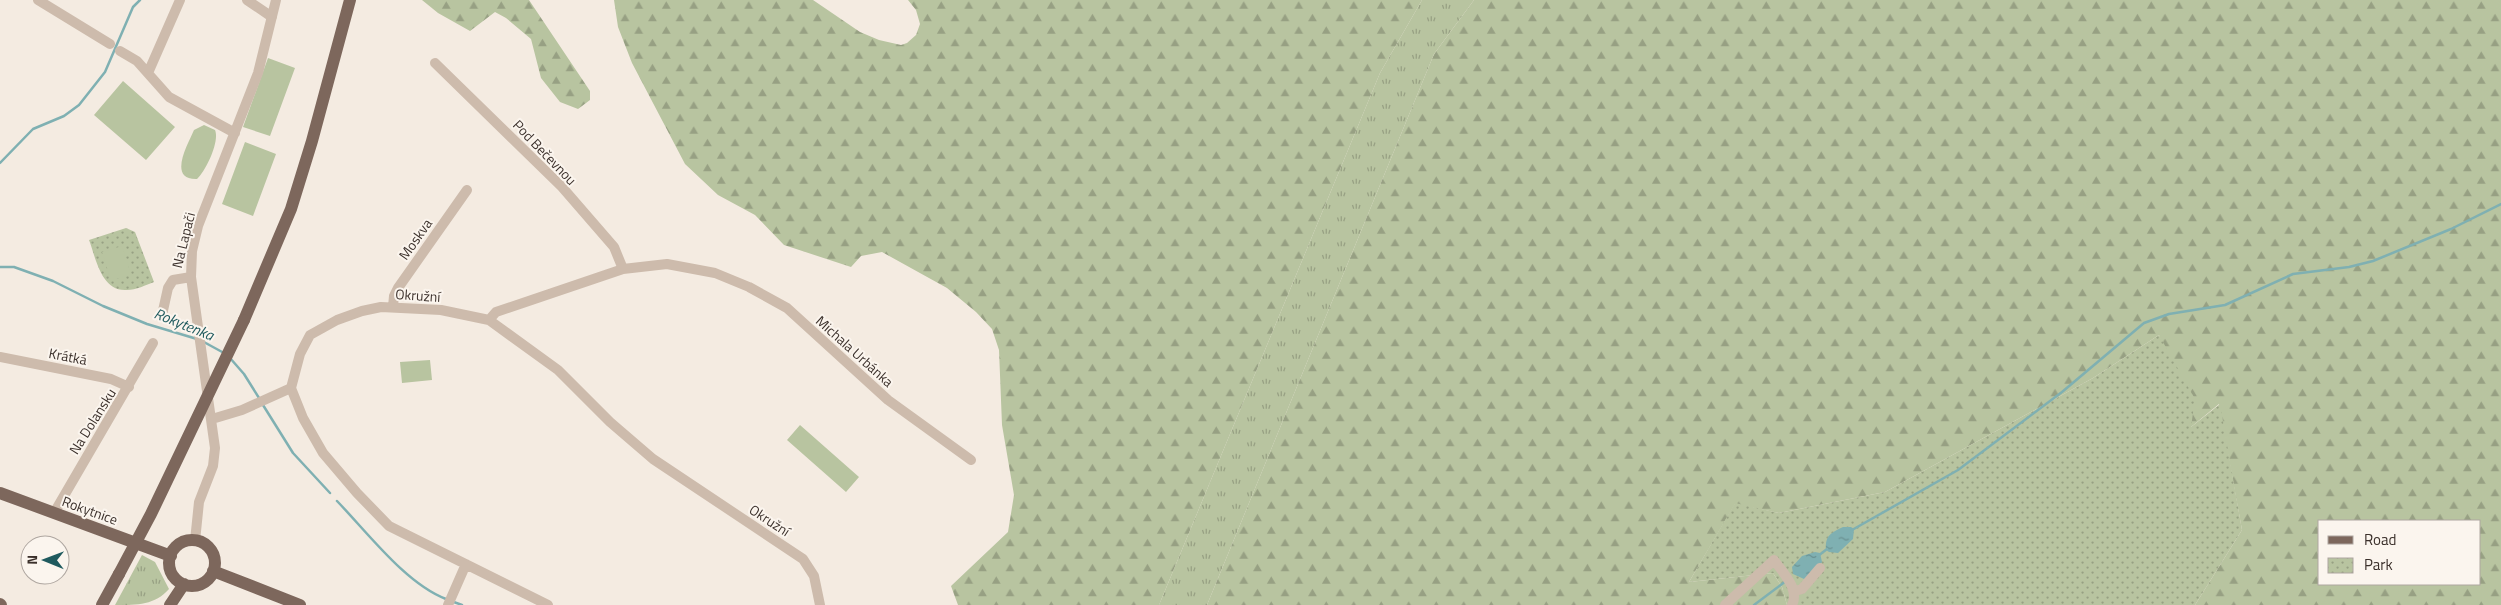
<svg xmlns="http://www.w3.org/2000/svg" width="2501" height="605" font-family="'Titillium Web',sans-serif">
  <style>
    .grass { fill: url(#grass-tufts) }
    .forest { fill: url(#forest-firs); fill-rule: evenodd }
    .park { fill: url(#park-dots) }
    .pitch { fill: #b8c4a0 }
    .water { fill: url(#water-ripples) }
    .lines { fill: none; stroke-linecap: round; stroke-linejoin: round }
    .stream { stroke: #7fb0b2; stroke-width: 2.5 }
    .minor { stroke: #cdbbac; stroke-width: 10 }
    .primary { stroke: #7d675c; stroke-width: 12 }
    .primary-bridge { stroke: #7d675c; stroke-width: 12 }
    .labels { text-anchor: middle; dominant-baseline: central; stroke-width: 4; stroke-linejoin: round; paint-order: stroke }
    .street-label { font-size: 14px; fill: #3b302b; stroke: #fbf5ee }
    .water-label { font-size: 15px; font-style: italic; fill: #1f5a5e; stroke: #fbf5ee }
  </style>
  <defs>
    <pattern id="grass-tufts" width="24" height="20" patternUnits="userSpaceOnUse" patternTransform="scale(1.25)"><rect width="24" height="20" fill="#b8c4a0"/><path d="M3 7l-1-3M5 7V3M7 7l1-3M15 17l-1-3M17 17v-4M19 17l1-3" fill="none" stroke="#97a083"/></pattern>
    <pattern id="forest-firs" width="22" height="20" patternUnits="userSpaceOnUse" patternTransform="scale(1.25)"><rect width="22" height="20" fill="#b8c4a0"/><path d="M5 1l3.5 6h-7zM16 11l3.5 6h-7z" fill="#97a083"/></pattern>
    <pattern id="park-dots" width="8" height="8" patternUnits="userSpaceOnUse" patternTransform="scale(1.25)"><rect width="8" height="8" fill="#b8c4a0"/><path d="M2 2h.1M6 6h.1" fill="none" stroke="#97a083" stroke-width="1.8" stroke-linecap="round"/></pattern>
    <pattern id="water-ripples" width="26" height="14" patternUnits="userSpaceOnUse" patternTransform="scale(1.25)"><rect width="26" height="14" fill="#7fb0b2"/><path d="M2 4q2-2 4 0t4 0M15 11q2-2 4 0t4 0" fill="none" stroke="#699091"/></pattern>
  </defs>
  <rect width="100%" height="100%" fill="#f4ebe1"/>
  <path class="grass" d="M1422,0H1474L1434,54L1207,605H1159L1380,73Z
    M142,555L155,562L169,589C155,605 138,605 115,605Z"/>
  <path class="forest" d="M422,0H529L590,91V100L578,109L560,102L541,78L531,39L506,18L495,12L470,31L438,13Z
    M614,0H813L860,32L879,40L901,45L907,43L916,35L920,24L916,10L908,0H1422L1380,73L1159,605H958L951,586L1008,532L1014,495L1002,425L999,350L992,329L976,312L947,288L882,252L861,256L851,267L784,245L755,215L718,195L685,164L632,63L618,27Z
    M1474,0H2501V605H2195L2242,530L2219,404L2191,427L2159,335L2093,378L1885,492L1779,513L1735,504L1689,582L1773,573L1782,587L1787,605H1207L1434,54ZM2320,521H2480V584H2320Z"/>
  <path class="park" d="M126,228L135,232L154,282C146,285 136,290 127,290C101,292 96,258 89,240Z
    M2159,335L2195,399L2191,427L2220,404L2242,530L2195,605H1787L1782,587L1773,573L1689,582L1735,503L1779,513L1885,492L2093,378Z"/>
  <path class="pitch" d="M268,58L295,68L270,136L243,127Z
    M123,81L175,127L146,160L94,115Z
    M204,125L215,130C220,141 206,171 197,179C167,180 188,144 194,130Z
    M245,142L276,154L253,216L222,204Z
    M122,246L131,274L111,281L102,252Z
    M430,360L432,380L402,383L400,362Z
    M800,425L859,477L846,492L787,440Z"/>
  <path class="water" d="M1843,527H1851L1854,529L1853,539L1838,553L1829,552L1826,550C1825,535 1831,533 1843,527Z
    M1815,552L1820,553L1822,562L1813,575L1804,579L1793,574L1792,567L1802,556Z"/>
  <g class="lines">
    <path class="stream" d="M0,163L33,129L64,116L79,105L105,72L133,7L140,0
      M0,267H14L53,281L103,306L147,324L197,339
      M202,341L224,353
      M230,358L244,374L259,398
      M263,405L293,453L330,493
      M337,501C367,532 406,584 446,599
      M1852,530L1958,470L2062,392L2144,323L2169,314L2225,305L2293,274L2349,267L2373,261L2451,229L2501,204
      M1818,556L1827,549
      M451,601L462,605
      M1754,605L1786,581"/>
    <path class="minor" d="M38,0L110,44
      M247,0L272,17
      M120,51L137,61L169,97L235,133
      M435,63L562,187L614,247L623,269
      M148,73L180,0
      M191,277L215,448L213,466L199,502L195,541
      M393,307L394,296L398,288L467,190
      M162,315L168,288L173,280L191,277L192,251L198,226L258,73L276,0
      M489,320L496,312L623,269L667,264L715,273L749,287L787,308L888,400L971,460
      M0,357L111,379L129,387
      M212,419L242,410L291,388
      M54,513L153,343
      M1795,591L1802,589L1820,568
      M448,605L466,564
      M548,605L389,526L357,493L323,453L303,418L291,388L300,354L310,335L337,320L362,311L381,307L441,310L489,320L558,370L610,422L653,459L803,559L814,576L820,605
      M1725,605L1774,560C1783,573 1800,589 1792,605"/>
    <path class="primary" d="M244,320L291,209L312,141L350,0
      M0,493L171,556
      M169 563a23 23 0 1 1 46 0a23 23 0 1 1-46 0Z
      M213,571L300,605
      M0,604L1,605
      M102,605L119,574
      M170,605L184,584"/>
    <path class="primary-bridge" d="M119,574L151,514L244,320"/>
  </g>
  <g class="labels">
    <g class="street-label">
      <text transform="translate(545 152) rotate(46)">Pod Bečevnou</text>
      <text transform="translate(415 239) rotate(-55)">Moskva</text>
      <text transform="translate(183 240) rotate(-76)">Na Lapači</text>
      <text transform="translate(418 295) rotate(4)">Okružní</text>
      <text transform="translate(855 351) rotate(42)">Michala Urbánka</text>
      <text transform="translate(68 356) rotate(11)">Krátká</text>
      <text transform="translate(92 421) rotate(-58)">Na Dolansku</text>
      <text transform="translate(90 510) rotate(20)">Rokytnice</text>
      <text transform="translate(770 520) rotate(33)">Okružní</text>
    </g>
    <g class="water-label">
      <text transform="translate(184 324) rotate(22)">Rokytenka</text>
    </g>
  </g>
  <rect x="2318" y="520" width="162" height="65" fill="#fbf5ee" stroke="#aea6a0"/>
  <rect x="2328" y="536" width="25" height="8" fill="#7d675c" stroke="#aea6a0"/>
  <text x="2364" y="545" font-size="15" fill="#3b302b">Road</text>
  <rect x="2328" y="558" width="25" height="15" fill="url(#park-dots)" stroke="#aea6a0"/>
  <text x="2364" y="570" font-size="15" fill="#3b302b">Park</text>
  <g transform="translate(45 560) rotate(271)"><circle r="24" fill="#fbf5ee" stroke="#aea6a0"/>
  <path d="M0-4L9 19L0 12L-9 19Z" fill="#1f5a5e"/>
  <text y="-8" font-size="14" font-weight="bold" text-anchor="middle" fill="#3b302b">N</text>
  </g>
</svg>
